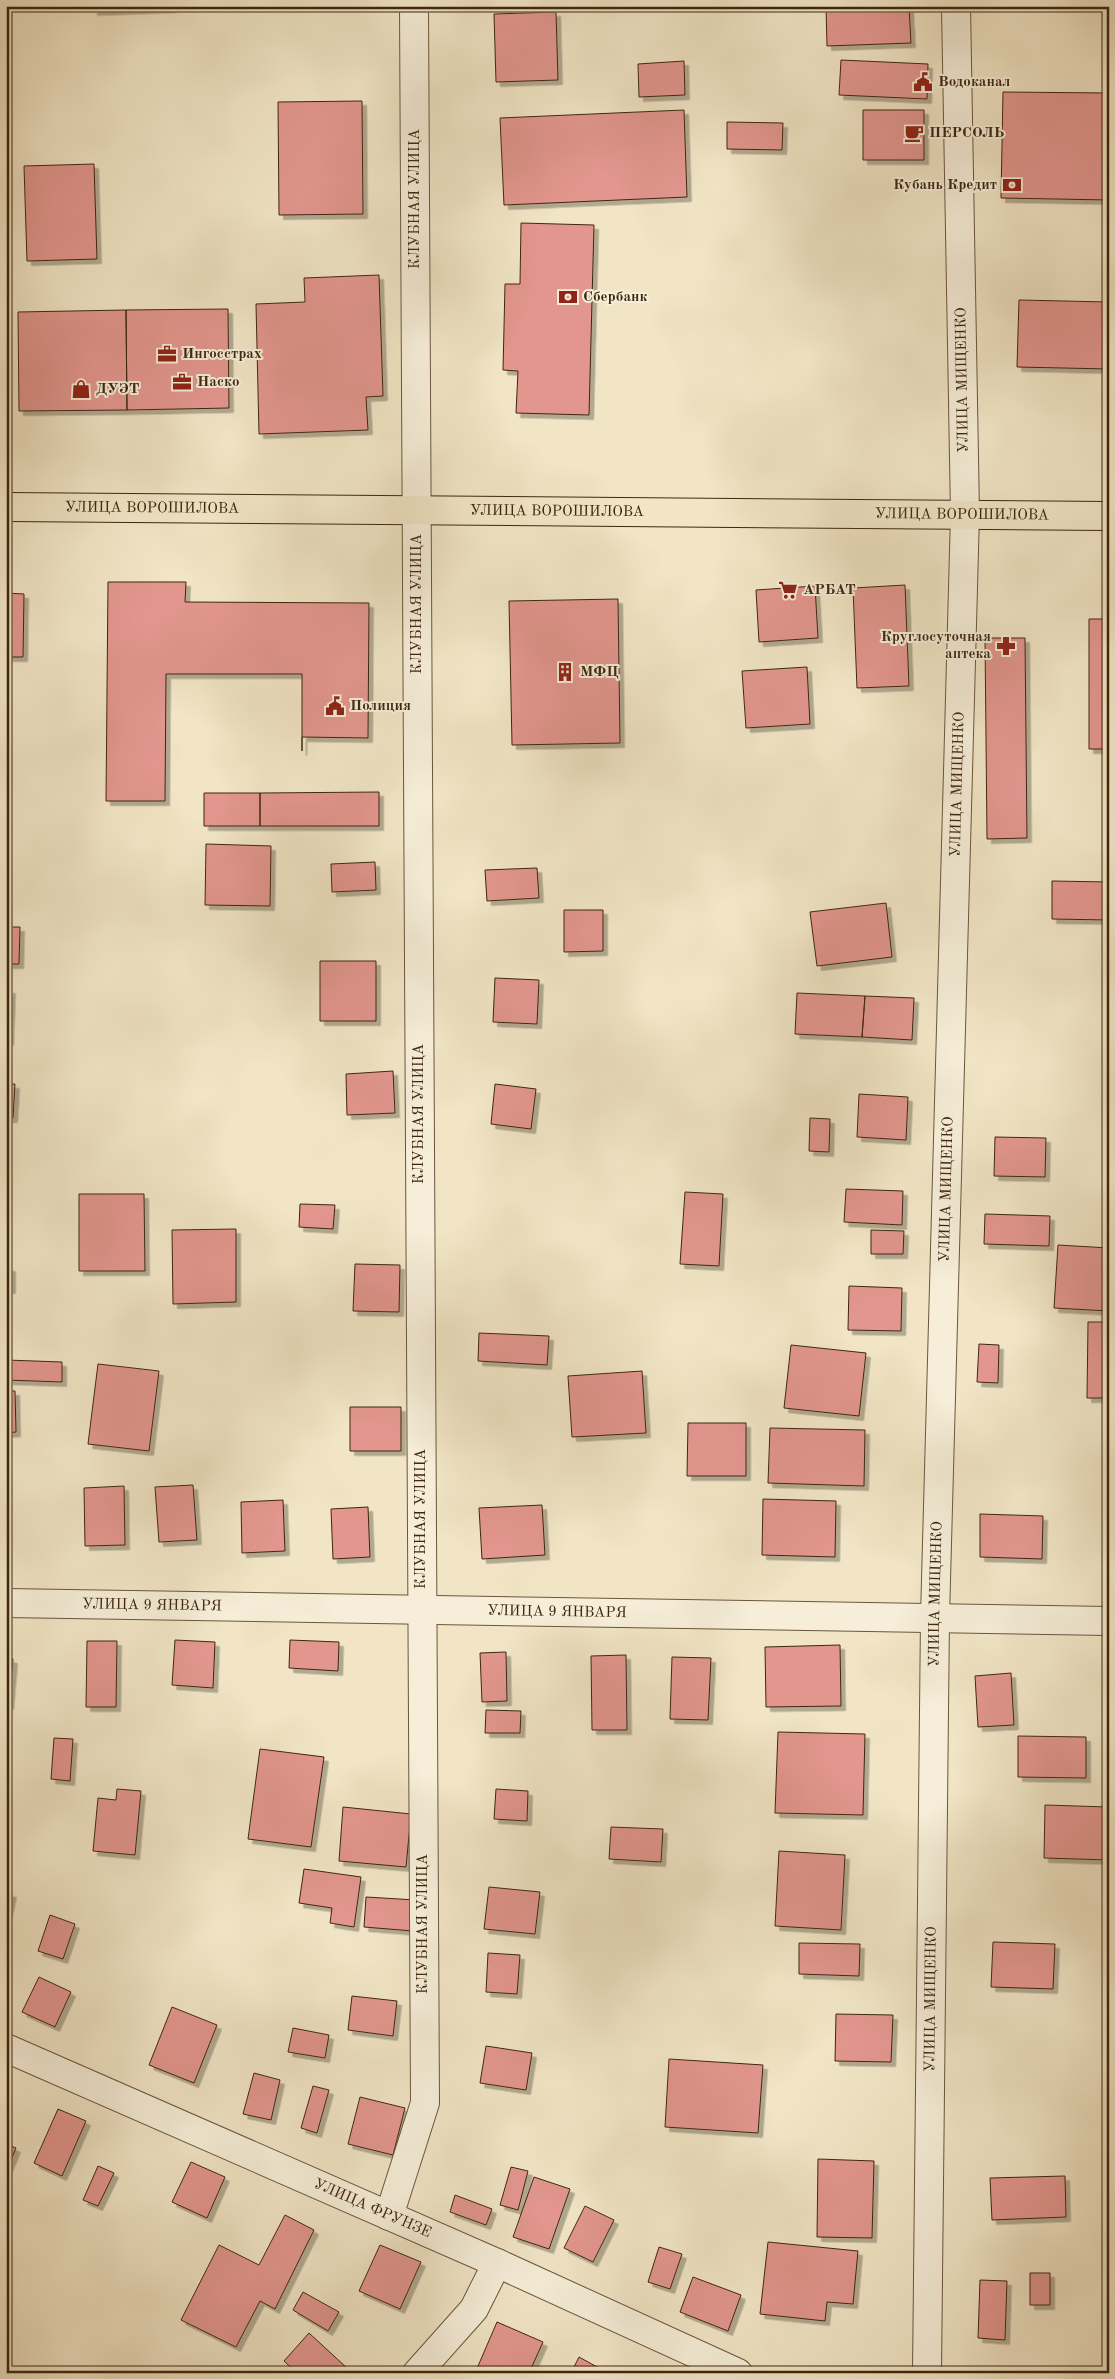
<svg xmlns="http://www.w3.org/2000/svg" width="1115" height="2379" font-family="'Old Standard TT',serif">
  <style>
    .building { fill: #e2968e; stroke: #3e260f; filter: url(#shadow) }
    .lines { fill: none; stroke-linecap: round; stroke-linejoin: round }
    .minor-casing { stroke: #6b563c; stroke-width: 30 }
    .major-casing { stroke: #3e260f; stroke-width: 30 }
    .minor { stroke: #f6eed9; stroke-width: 28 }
    .major { stroke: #f1e5c5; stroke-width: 28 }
    .labels { text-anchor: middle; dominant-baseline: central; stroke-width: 4; stroke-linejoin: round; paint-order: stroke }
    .poi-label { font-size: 15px; font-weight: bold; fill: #3e260f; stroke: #f6eed9; text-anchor: start }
    .street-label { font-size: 15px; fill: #3e260f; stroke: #f6eed9 }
  </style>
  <defs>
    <filter id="shadow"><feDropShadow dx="4.5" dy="4.5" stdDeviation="0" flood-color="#0004"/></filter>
  </defs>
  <rect width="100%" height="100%" fill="#f1e5c5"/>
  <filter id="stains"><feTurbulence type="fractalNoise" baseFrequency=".004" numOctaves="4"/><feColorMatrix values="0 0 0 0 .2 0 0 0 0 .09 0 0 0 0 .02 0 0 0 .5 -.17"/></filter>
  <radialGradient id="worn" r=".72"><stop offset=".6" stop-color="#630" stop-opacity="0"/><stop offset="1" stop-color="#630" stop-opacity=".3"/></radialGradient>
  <path class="building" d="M93,6H172V8L93,11Z
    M826,6H909L911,43L827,46Z
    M556,12L558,80L496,82L494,14Z
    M841,60L928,64L927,99L839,95Z
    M684,61L685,95L639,97L638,64Z
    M1003,92L1109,93V200L1001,198Z
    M362,101L363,214L279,215L278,102Z
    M684,110L687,197L504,205L500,118Z
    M863,110H924V160H863Z
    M727,122L783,123L782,150L727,149Z
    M94,164L97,259L27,261L24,166Z
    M521,223L594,225L589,415L516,413L518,371L503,370L505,284H520Z
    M379,275L383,396L366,397L368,430L259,434L256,304L305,302L304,278Z
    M1019,300L1109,302V369L1017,367Z
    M228,309L229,408L127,410L126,310Z
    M126,310L127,410L19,411L18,312Z
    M108,582H186L185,602L369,603L368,738L302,737V751V674H166L165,801H106Z
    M905,585L909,686L857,688L853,588Z
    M815,586L818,638L759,642L756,590Z
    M6,593L24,594L23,657H6Z
    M618,599L620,743L512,745L509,601Z
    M1089,619H1109V749H1089Z
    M985,638H1025L1027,838L987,839Z
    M807,667L810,724L746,728L742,671Z
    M379,792V826H260V793Z
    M204,793H260V826H204Z
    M206,844L271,846L270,906L205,905Z
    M375,862L376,890L332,892L331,864Z
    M537,868L539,898L487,901L485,870Z
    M1052,881L1109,882V920L1052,919Z
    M886,903L892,957L817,966L810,912Z
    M564,910H603V951L564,952Z
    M6,927H20L19,964H6Z
    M320,961H376V1021H320Z
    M495,978L539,980L537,1024L493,1022Z
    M6,989H11L9,1041H6Z
    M797,993L865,996L862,1037L795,1034Z
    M865,996L914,998L912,1040L862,1037Z
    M393,1071L395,1113L347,1115L346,1074Z
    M6,1084H15L13,1118H6Z
    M495,1084L536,1089L531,1129L491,1124Z
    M859,1094L908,1097L906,1140L857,1137Z
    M810,1118L830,1119L829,1152L809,1151Z
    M995,1137L1046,1138L1045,1177L994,1176Z
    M846,1189L903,1191L902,1225L844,1222Z
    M685,1192L723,1194L719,1266L680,1264Z
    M79,1194H144L145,1271H79Z
    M300,1204L335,1205L333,1229L299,1227Z
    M985,1214L1050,1216L1049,1246L984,1244Z
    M236,1229V1302L173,1304L172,1230Z
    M871,1230L904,1231L903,1254H871Z
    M1058,1245L1109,1248V1311L1054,1308Z
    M355,1264L400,1265L399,1312L353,1311Z
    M6,1267H11V1289H6Z
    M849,1286L902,1288L901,1331L848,1330Z
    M1088,1322H1109V1398H1087Z
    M479,1333L549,1336L547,1365L478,1361Z
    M979,1344L999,1345L998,1383L977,1382Z
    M791,1345L866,1353L859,1416L784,1408Z
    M6,1360L62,1362V1382L6,1380Z
    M98,1364L159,1371L149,1451L88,1444Z
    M642,1371L646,1433L572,1437L568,1376Z
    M6,1391H15L16,1432L6,1433Z
    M350,1407H401V1451H350Z
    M688,1423H746V1476H687Z
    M770,1428L865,1430L864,1486L768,1483Z
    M193,1485L197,1540L159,1542L155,1487Z
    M124,1486L125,1545L85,1546L84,1488Z
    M763,1499L836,1501L835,1557L762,1555Z
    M283,1500L285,1551L242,1553L241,1502Z
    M542,1505L545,1555L482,1559L479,1508Z
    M368,1507L370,1557L333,1559L331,1509Z
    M980,1514L1043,1516L1042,1559L980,1557Z
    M175,1640L215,1642L213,1688L172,1685Z
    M290,1640L339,1642L338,1671L289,1668Z
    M87,1641H117L116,1707H86Z
    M840,1645L841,1706L766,1707L765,1647Z
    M506,1652L507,1701L482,1702L480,1653Z
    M626,1655L627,1730H592L591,1656Z
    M672,1657L711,1658L708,1720L670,1719Z
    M6,1658L13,1659L9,1705H6Z
    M1011,1673L1014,1725L978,1727L975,1676Z
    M486,1710L521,1711L520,1733H485Z
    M778,1732L865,1734L863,1815L775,1813Z
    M1018,1736L1086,1737V1778L1018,1777Z
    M54,1738L73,1739L70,1781L51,1779Z
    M260,1749L324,1757L311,1847L248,1839Z
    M117,1789L141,1791L135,1855L93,1851L98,1798L116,1800Z
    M496,1789L528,1791L527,1821L494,1819Z
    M1045,1805L1109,1807V1860L1044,1858Z
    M343,1807L411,1814L406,1867L339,1861Z
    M611,1827L663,1829L661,1862L609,1859Z
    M779,1851L845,1855L841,1930L775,1926Z
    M304,1869L361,1877L354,1927L330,1923L332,1908L299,1903Z
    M489,1887L540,1892L535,1934L484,1929Z
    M6,1892L12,1893L6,1920Z
    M366,1897L416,1900L413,1931L364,1927Z
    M50,1915L75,1924L63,1959L38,1951Z
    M993,1942L1055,1944L1053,1989L991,1987Z
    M799,1943L860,1944L859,1976L799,1974Z
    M488,1953L520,1955L517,1994L486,1992Z
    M39,1977L71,1992L55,2027L22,2012Z
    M352,1996L397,2001L393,2036L348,2030Z
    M172,2007L217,2025L194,2083L149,2065Z
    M836,2014L893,2015L891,2062L835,2061Z
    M293,2028L329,2035L325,2058L288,2052Z
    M486,2046L532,2053L526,2090L480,2083Z
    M1105,2056H1109V2150H1108Z
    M669,2059L763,2065L758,2133L665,2127Z
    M254,2073L280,2080L271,2120L243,2114Z
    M313,2086L329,2090L317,2133L301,2128Z
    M360,2097L405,2108L393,2155L348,2144Z
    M58,2109L86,2121L62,2176L34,2163Z
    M6,2144L16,2148L6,2172Z
    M818,2159L874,2161L872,2238L817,2237Z
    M191,2162L225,2177L207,2218L172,2202Z
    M98,2166L114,2173L98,2206L83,2200Z
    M511,2167L528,2171L518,2210L500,2205Z
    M1065,2176L1066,2217L992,2220L990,2178Z
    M534,2177L570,2189L549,2249L513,2237Z
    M455,2195L492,2209L486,2225L450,2212Z
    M585,2206L614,2220L593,2262L564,2248Z
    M285,2215L314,2230L275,2309L260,2301L236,2347L181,2320L219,2245L259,2265Z
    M768,2242L858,2251L853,2304L827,2302L825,2321L760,2314Z
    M380,2245L421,2262L400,2309L359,2291Z
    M659,2247L682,2254L670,2289L648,2282Z
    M1030,2273H1050V2305H1030Z
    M693,2277L741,2295L728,2331L680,2312Z
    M980,2280L1007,2281L1005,2340L978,2338Z
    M303,2292L339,2312L328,2331L293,2310Z
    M497,2322L543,2342L529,2373H475Z
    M309,2333L348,2369L345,2373H297L284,2361Z
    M579,2357L608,2373H571Z"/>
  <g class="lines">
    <g class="minor-casing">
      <g id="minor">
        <path id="s1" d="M6,1603L1109,1621"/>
        <path id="s2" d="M6,2048L497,2263L738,2373"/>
        <path d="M389,2216L425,2103L414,6"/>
        <path d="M417,2373L474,2309L497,2263"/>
        <path id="s3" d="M927,2373L935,1617L965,514L956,6"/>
      </g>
    </g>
    <g class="major-casing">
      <g id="major">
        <path id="s4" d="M6,507L1109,516"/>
      </g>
    </g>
    <use href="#minor" class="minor"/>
    <use href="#major" class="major"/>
  </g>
  <defs>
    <g id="civic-bare" transform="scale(1.5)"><path d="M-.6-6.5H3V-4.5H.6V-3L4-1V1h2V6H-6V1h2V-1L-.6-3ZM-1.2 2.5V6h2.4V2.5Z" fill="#8f2418" stroke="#f6eed9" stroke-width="2.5" paint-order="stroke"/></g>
    <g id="cafe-bare" transform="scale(1.5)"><path d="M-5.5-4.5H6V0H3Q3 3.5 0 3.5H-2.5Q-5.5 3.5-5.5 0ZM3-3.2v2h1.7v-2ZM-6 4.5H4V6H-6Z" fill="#8f2418" stroke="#f6eed9" stroke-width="2.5" paint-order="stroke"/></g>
    <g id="bank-bare" transform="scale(1.5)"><path d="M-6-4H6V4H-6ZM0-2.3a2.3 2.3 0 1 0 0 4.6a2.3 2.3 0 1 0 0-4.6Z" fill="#8f2418" stroke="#f6eed9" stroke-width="2.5" paint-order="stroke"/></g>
    <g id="office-bare" transform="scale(1.5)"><path d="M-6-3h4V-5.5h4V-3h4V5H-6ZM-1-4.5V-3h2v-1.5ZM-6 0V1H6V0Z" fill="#8f2418" stroke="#f6eed9" stroke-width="2.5" paint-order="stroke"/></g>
    <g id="shop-bare" transform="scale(1.5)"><path d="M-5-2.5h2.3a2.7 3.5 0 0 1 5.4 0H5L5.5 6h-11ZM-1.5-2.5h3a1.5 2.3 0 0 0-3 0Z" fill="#8f2418" stroke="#f6eed9" stroke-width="2.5" paint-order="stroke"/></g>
    <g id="supermarket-bare" transform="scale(1.5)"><path d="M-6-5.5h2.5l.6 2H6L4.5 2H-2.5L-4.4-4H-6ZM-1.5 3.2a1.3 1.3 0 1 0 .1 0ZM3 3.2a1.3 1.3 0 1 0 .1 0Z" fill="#8f2418" stroke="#f6eed9" stroke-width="2.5" paint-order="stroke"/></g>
    <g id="pharmacy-bare" transform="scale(1.5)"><path d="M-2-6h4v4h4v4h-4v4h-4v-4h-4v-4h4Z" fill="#8f2418" stroke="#f6eed9" stroke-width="2.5" paint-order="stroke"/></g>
    <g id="building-bare" transform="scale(1.5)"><path d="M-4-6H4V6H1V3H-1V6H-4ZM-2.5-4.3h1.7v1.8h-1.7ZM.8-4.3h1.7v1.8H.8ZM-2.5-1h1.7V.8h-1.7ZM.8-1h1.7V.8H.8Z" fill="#8f2418" stroke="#f6eed9" stroke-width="2.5" paint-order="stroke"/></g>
  </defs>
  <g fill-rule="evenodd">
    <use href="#civic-bare" x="923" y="82"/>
    <use href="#cafe-bare" x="914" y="133"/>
    <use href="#bank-bare" x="1012" y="185"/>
    <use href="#bank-bare" x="568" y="297"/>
    <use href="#office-bare" x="167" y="354"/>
    <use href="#office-bare" x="182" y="382"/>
    <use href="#shop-bare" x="81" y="389"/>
    <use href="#supermarket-bare" x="788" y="590"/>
    <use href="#pharmacy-bare" x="1006" y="646"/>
    <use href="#building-bare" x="565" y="672"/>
    <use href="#civic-bare" x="335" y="706"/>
  </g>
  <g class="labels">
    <g class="poi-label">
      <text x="938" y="82">Водоканал</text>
      <text x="929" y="133">ПЕРСОЛЬ</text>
      <text x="997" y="185" text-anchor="end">Кубань Кредит</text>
      <text x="583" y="297">Сбербанк</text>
      <text x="182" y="354">Ингосстрах</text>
      <text x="197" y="382">Наско</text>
      <text x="96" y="389">ДУЭТ</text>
      <text x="803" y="590">АРБАТ</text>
      <text x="991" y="637" text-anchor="end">Круглосуточная<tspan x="991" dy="17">аптека</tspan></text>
      <text x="580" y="672">МФЦ</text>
      <text x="350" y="706">Полиция</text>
    </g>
    <g class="street-label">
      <text transform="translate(415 199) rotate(-90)">КЛУБНАЯ УЛИЦА</text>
      <text transform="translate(963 380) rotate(-91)">УЛИЦА МИЩЕНКО</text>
      <text stroke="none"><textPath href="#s4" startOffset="146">УЛИЦА ВОРОШИЛОВА</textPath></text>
      <text stroke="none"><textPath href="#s4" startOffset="551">УЛИЦА ВОРОШИЛОВА</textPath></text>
      <text stroke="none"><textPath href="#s4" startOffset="956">УЛИЦА ВОРОШИЛОВА</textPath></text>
      <text transform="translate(417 604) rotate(-90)">КЛУБНАЯ УЛИЦА</text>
      <text stroke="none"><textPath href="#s3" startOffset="1589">УЛИЦА МИЩЕНКО</textPath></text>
      <text transform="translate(419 1114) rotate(-90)">КЛУБНАЯ УЛИЦА</text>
      <text stroke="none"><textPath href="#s3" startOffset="1184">УЛИЦА МИЩЕНКО</textPath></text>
      <text transform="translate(421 1519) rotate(-90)">КЛУБНАЯ УЛИЦА</text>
      <text stroke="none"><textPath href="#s3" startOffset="779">УЛИЦА МИЩЕНКО</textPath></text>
      <text stroke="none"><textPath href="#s1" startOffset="146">УЛИЦА 9 ЯНВАРЯ</textPath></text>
      <text stroke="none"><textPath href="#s1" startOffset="551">УЛИЦА 9 ЯНВАРЯ</textPath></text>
      <text transform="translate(423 1924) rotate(-90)">КЛУБНАЯ УЛИЦА</text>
      <text stroke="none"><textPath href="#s3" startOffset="374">УЛИЦА МИЩЕНКО</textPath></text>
      <text stroke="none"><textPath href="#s2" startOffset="400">УЛИЦА ФРУНЗЕ</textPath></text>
    </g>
  </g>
  <rect width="1115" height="2379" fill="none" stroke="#f1e5c5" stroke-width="25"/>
  <rect x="8" y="8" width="1100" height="2364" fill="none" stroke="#3e260f" stroke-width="2.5"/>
  <rect x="12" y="12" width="1090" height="2354" fill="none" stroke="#3e260f"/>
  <rect width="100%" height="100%" filter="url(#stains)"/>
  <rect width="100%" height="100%" fill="url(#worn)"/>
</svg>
